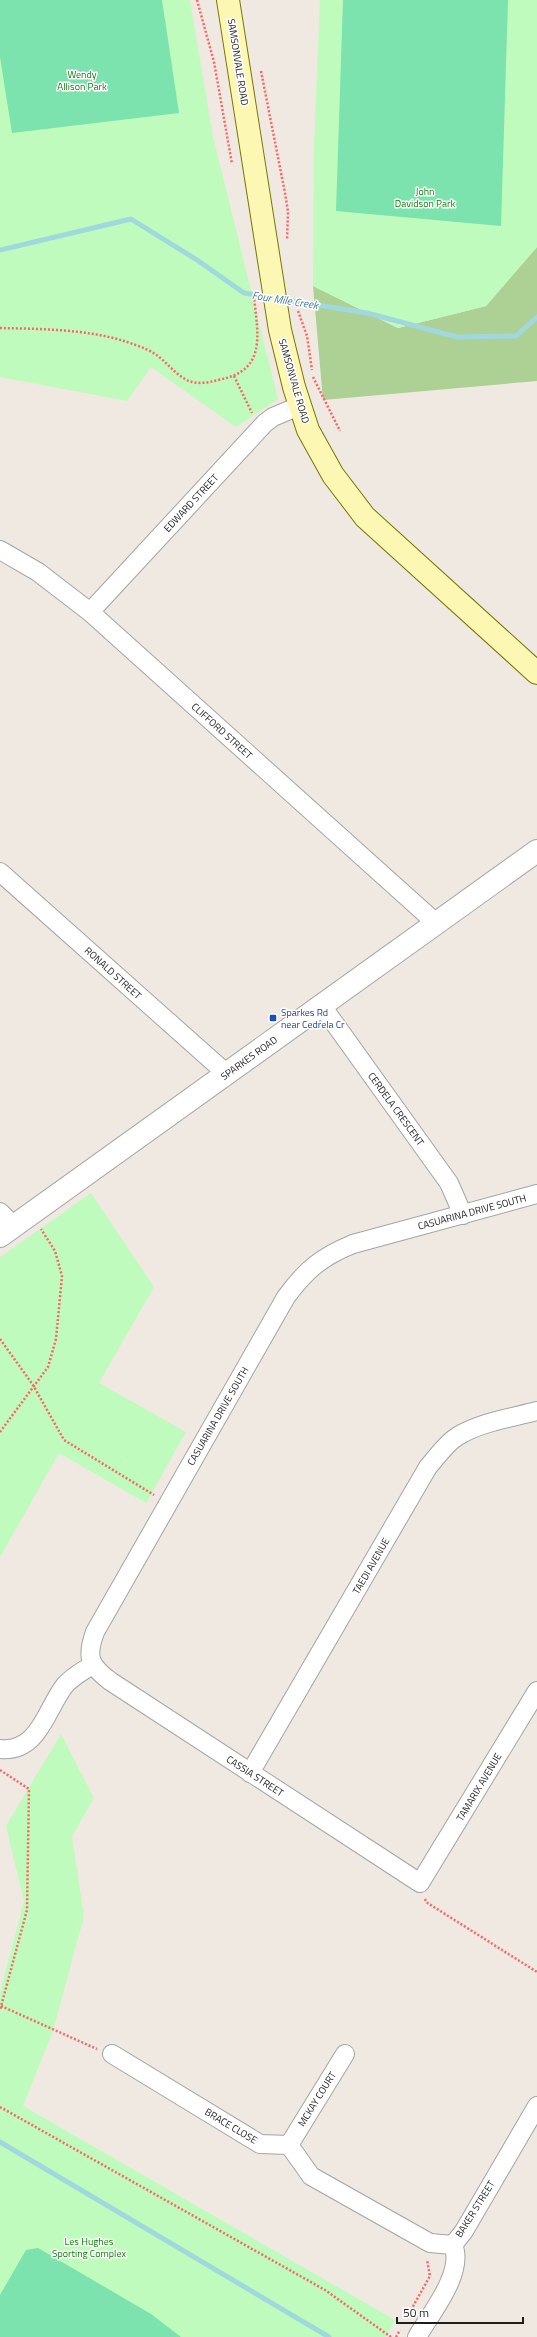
<svg xmlns="http://www.w3.org/2000/svg" width="537" height="2337" font-family="'Titillium Web',sans-serif">
  <style>
    .forest { fill: #add095 }
    .park { fill: #bffbbc }
    .pitch { fill: #7ce2ae }
    .lines { fill: none; stroke-linecap: round; stroke-linejoin: round }
    .stream { stroke: #a0d8de; stroke-width: 5 }
    .minor-casing { stroke: #a4a4a4; stroke-width: 20 }
    .tertiary-casing { stroke: #a4a4a4; stroke-width: 24 }
    .secondary-casing { stroke: #777600; stroke-width: 24 }
    .path { stroke: #ff6366; stroke-width: 2.5; stroke-dasharray: 2 2; stroke-linecap: butt }
    .minor { stroke: #fff; stroke-width: 18 }
    .tertiary { stroke: #fff; stroke-width: 22 }
    .secondary { stroke: #fcf7b3; stroke-width: 22 }
    .transit-dot { fill: #1a4fb4; stroke: #fff; stroke-width: 1.5 }
    .labels { text-anchor: middle; dominant-baseline: central; stroke-width: 3; stroke-linejoin: round; paint-order: stroke }
    .street-label { font-size: 10px; fill: #1d1d1d; stroke: #fff }
    .park-label { font-size: 10px; fill: #0b7f07; stroke: #fff }
    .transit-label { font-size: 10px; fill: #164399; stroke: #fff; text-anchor: start }
    .water-label { font-size: 11px; font-style: italic; fill: #417ca0; stroke: #fff }
  </style>
  <rect width="100%" height="100%" fill="#efe9e2"/>
  <path class="forest" d="M537,247V381L323,400L313,286L398,328L486,306Z"/>
  <path class="park" d="M0,0H190L213,137L278,399L236,427L151,367L127,401L0,377Z
    M320,0H537V247L486,306L398,328L313,286L314,146Z
    M91,1193L154,1287L99,1383L186,1432L146,1503L59,1453L0,1557V1257Z
    M61,1734L94,1798L72,1836L84,1916L53,2031L23,2106L395,2320L386,2337H0V1992L24,1901L6,1826Z"/>
  <path class="pitch" d="M0,0H162L179,113L12,133L0,57Z
    M343,0H508L501,226L336,211Z
    M38,2248L151,2314L181,2337H0V2295L26,2250Z"/>
  <g class="lines">
    <path class="stream" d="M0,250L131,219L197,260L244,293L270,297
      M280,299L367,313L457,337L516,336L537,317
      M0,2142L329,2337"/>
    <g class="minor-casing">
      <path id="minor" d="M0,550L38,572L90,612L436,923
        M90,612L265,423L273,417L299,406
        M0,872L227,1074
        M322,1006L449,1183L463,1215
        M537,1194L353,1244C321,1257 306,1270 286,1297L95,1632C86,1657 89,1665 110,1681L420,1883L537,1691
        M0,1212L14,1226
        M0,1749C39,1753 46,1709 65,1685C73,1676 83,1671 92,1665
        M250,1773L428,1467C437,1457 446,1443 458,1436C481,1422 511,1418 537,1411
        M112,2054L260,2144L289,2145L311,2176L430,2243L453,2245
        M289,2145L345,2054
        M417,2337C431,2313 465,2272 453,2245L464,2231L537,2106"/>
    </g>
    <g class="tertiary-casing">
      <path id="tertiary" d="M0,1236L537,851"/>
    </g>
    <g class="secondary-casing">
      <path id="secondary" d="M228,0L280,330L294,387L308,430L333,475L365,517L537,673"/>
    </g>
    <path class="path" d="M197,0L214,62L232,164
      M261,71L285,193L288,212L287,240
      M298,311L307,336L312,370
      M0,328C40,329 85,329 124,341C133,344 146,348 155,354C166,361 174,373 185,379C195,385 207,383 218,380C267,371 258,336 254,297
      M234,376L252,413
      M313,377L340,431
      M0,1339L33,1385L64,1440L154,1495
      M0,1432L48,1367L56,1339L62,1276L55,1251L41,1229
      M0,1770L29,1789L27,1910L0,2010
      M425,1899L426,1902L537,1972
      M1,2006L97,2049
      M0,2107L325,2290L391,2337
      M407,2317L430,2276L427,2260
      M396,2337L400,2330"/>
    <use href="#minor" class="minor"/>
    <use href="#tertiary" class="tertiary"/>
    <use href="#secondary" class="secondary"/>
  </g>
  <rect class="transit-dot" x="269" y="1014" width="8" height="8" rx="2"/>
  <g class="labels">
    <g class="street-label">
      <text transform="translate(238 62) rotate(81)">SAMSONVALE ROAD</text>
      <text transform="translate(294 381) rotate(74)">SAMSONVALE ROAD</text>
      <text transform="translate(191 503) rotate(-47)">EDWARD STREET</text>
      <text transform="translate(222 731) rotate(42)">CLIFFORD STREET</text>
      <text transform="translate(113 973) rotate(42)">RONALD STREET</text>
      <text transform="translate(249 1058) rotate(-36)">SPARKES ROAD</text>
      <text transform="translate(396 1109) rotate(54)">CERDELA CRESCENT</text>
      <text transform="translate(472 1212) rotate(-15)">CASUARINA DRIVE SOUTH</text>
      <text transform="translate(218 1416) rotate(-60)">CASUARINA DRIVE SOUTH</text>
      <text transform="translate(371 1566) rotate(-60)">TAEDI AVENUE</text>
      <text transform="translate(255 1776) rotate(33)">CASSIA STREET</text>
      <text transform="translate(479 1787) rotate(-59)">TAMARIX AVENUE</text>
      <text transform="translate(317 2099) rotate(-58)">MCKAY COURT</text>
      <text transform="translate(231 2126) rotate(31)">BRACE CLOSE</text>
      <text transform="translate(475 2209) rotate(-58)">BAKER STREET</text>
    </g>
    <g class="park-label">
      <text x="82" y="74">Wendy<tspan x="82" dy="12">Allison Park</tspan></text>
      <text x="425" y="191">John<tspan x="425" dy="12">Davidson Park</tspan></text>
      <text x="89" y="2241">Les Hughes<tspan x="89" dy="12">Sporting Complex</tspan></text>
    </g>
    <g class="transit-label">
      <text x="281" y="1012">Sparkes Rd<tspan x="281" dy="12">near Cedrela Cr</tspan></text>
    </g>
    <g class="water-label">
      <text transform="translate(285 300) rotate(9)">Four Mile Creek</text>
    </g>
  </g>
  <path d="M397 2317v6h126v-6" fill="none" stroke="#1d1d1d" stroke-width="2"/>
  <text x="403" y="2317" font-size="12" fill="#1d1d1d" stroke="#ffffff" stroke-width="3" paint-order="stroke">50 m</text>
</svg>
